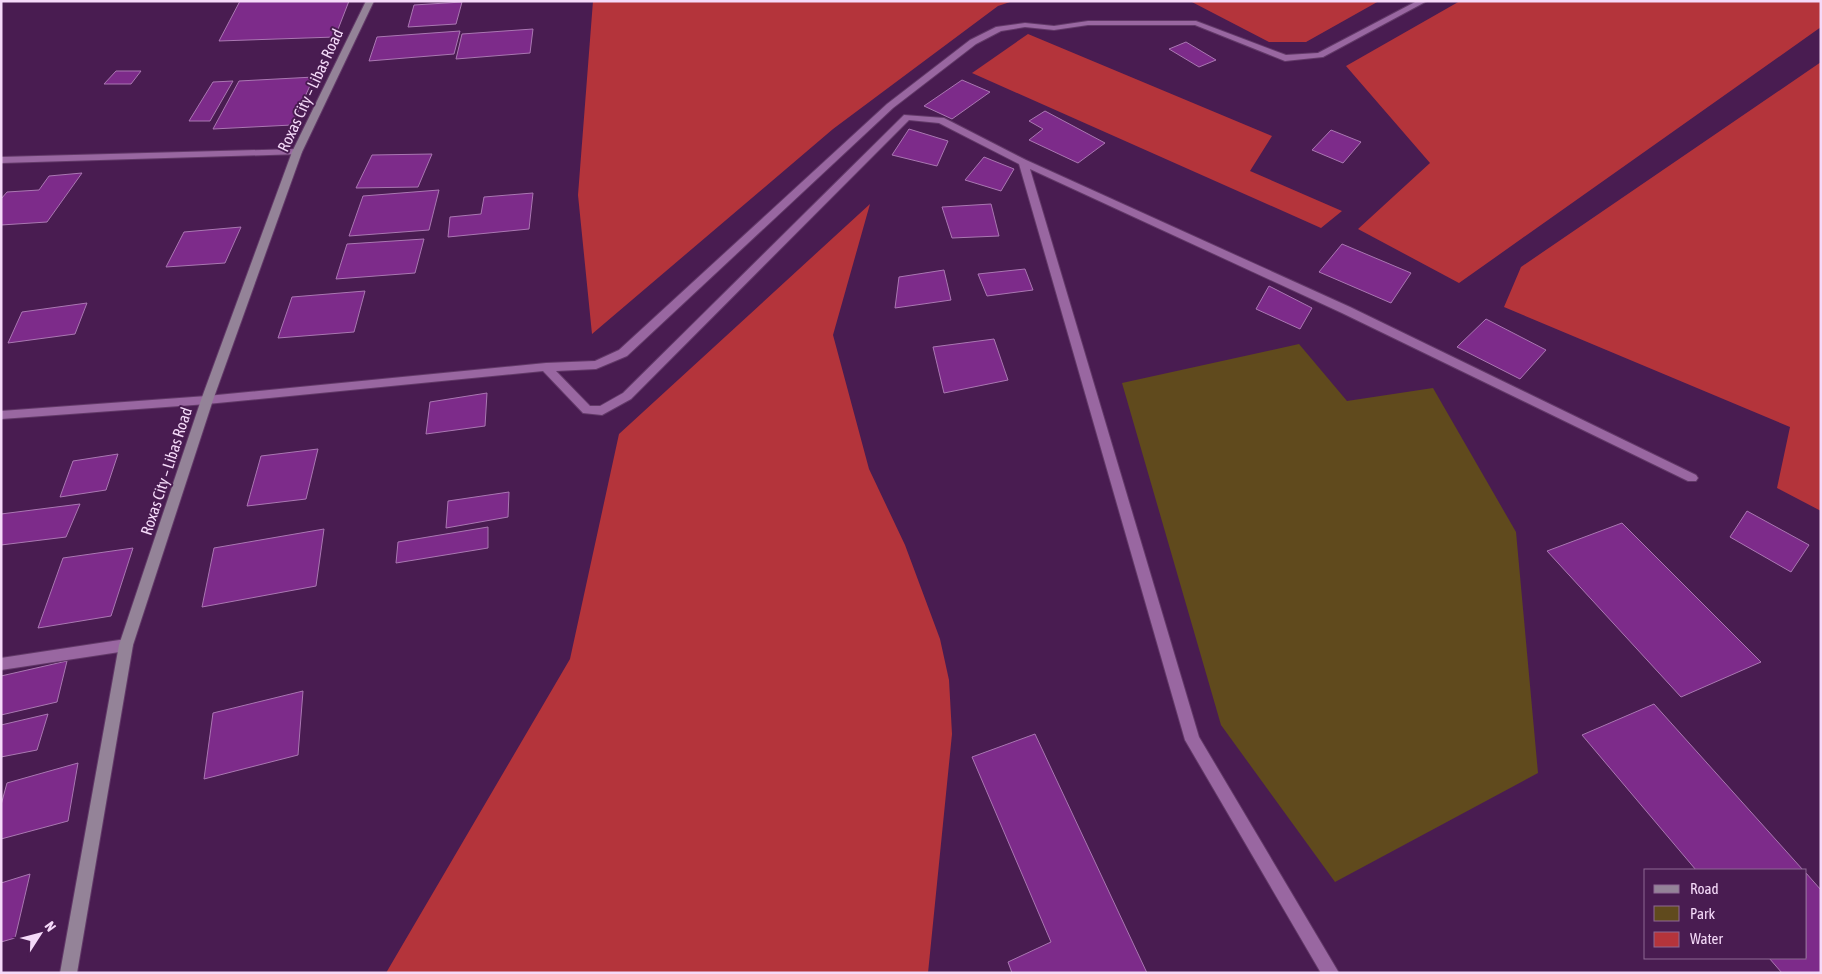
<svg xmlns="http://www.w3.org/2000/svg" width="1822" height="974" font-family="'Asap Condensed',sans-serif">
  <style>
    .green { fill: #604a1d }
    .water { fill: #b4343b }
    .building { fill: #7d2b8a; stroke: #aa77b2 }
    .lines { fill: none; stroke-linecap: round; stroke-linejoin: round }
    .street-casing { stroke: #623968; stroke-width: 2 }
    .secondary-casing { stroke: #623968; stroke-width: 2 }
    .street { fill: #9967a1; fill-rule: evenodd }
    .secondary { fill: #948398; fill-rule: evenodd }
    .labels { text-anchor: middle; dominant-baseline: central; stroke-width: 4; stroke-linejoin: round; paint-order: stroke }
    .street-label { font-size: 16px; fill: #f5daf9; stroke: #491c51 }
  </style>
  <rect width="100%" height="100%" fill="#491c51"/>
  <path class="green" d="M1299,344L1347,401L1433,388L1516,532L1538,773L1335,882L1221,725L1122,383Z"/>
  <path class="water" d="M593,1H1013L998,6L833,129L592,334L578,195Z
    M1190,1H1379L1306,42H1269Z
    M1460,1H1821V27L1459,283L1358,229L1430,163L1346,66Z
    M1028,34L1272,136L1250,171L1342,211L1321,228L972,73Z
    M1821,62V511L1777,488L1790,427L1504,307L1521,267Z
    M870,204L833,335L869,469L905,545L940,639L949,680L952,734L928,973H386L570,659L619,434Z"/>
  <path class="building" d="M240,1H349L335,37L219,41Z
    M462,2L456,24L408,27L414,5Z
    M533,29L530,53L456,59L462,34Z
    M460,31L454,54L369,61L377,37Z
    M1186,42L1216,60L1199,67L1169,49Z
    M116,71H141L131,84H104Z
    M314,77L292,125L213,129L239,81Z
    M962,80L990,92L952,119L924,106Z
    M233,81L210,121H189L213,82Z
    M1045,111L1105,143L1078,163L1029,140L1043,129L1029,121Z
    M909,129L948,141L937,166L892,155Z
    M1331,130L1361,142L1343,163L1312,150Z
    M432,154L418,187L356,188L372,155Z
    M984,157L1014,169L1001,191L965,180Z
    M82,173L47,222L1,225V199L7,192L39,190L49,176Z
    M439,190L429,230L349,236L363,196Z
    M533,193L529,229L448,237L450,217L481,214L484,197Z
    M991,204L999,236L952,238L942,207Z
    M241,227L225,263L166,267L184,232Z
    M424,239L415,273L336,279L347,244Z
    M1342,244L1411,273L1391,303L1319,272Z
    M1025,269L1033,290L987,296L978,274Z
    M944,270L951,300L895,308L899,277Z
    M1269,286L1312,308L1300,329L1256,309Z
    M365,291L354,332L278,338L292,297Z
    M87,303L75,334L8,343L22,312Z
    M1486,319L1546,350L1520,379L1457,347Z
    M994,339L1008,380L944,393L933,347Z
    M487,393L485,426L426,434L430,402Z
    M318,449L306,499L247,506L261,456Z
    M118,454L106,490L60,497L73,461Z
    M509,492L508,517L446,528L448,501Z
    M80,504L66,537L1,545V514Z
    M1747,511L1809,545L1791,572L1730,537Z
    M1622,523L1761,662L1681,697L1547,551Z
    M488,527V548L396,563L398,542Z
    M324,529L316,586L202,607L214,548Z
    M133,548L111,616L38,628L63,558Z
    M67,661L57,702L1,715V676Z
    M303,691L298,755L204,779L213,713Z
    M1654,704L1803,870H1696L1582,735Z
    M48,714L37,750L1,757V725Z
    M1035,734L1147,973H1012L1008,962L1051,942L972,757Z
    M78,763L68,821L1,839V805L7,783Z
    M1806,873L1821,890V973H1782L1769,958H1806Z
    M30,874L15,938L1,942V883Z"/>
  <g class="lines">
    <g class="street-casing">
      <path id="street" d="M1417,1H1427L1323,57L1285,61L1195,25H1088L1054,30L1025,27L1001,31L976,44L893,108L627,356L596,369L556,371L590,406H600L623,393L904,115L944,118L1026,160L1350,307L1696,475L1698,478L1696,481H1688L1342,313L1030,169L1199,737L1339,973H1321L1185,740L1019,164L939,123L909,120L631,399L602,415L583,413L543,371L207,404L1,419V411L207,396L546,363L595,361L619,350L887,104L970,40L996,27L1025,23L1054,26L1088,21H1196L1286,55L1318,53Z
        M297,149L302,152L300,154L1,163V157Z
        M126,639L131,641L133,645L131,649L126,651L1,670V658Z"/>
    </g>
    <g class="secondary-casing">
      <path id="secondary" d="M366,1H374L302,152L213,400L133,645L77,973H60L119,645L201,400L292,152Z"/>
    </g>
    <use href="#street" class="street"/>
    <use href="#secondary" class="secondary"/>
  </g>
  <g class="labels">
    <g class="street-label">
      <text transform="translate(310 90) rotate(-65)">Roxas City – Libas Road</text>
      <text transform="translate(166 471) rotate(-72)">Roxas City – Libas Road</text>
    </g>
  </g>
  <rect width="1822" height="974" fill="none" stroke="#f5daf9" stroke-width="5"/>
  <rect x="1644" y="869" width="162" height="90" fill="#491c51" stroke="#8e6894"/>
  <rect x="1654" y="885" width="25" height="8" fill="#948398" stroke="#8e6894"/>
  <text x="1690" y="894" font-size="15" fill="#f5daf9">Road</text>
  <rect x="1654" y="906" width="25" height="15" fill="#604a1d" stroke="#8e6894"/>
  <text x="1690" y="919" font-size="15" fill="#f5daf9">Park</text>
  <rect x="1654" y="932" width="25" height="15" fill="#b4343b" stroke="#8e6894"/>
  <text x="1690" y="944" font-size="15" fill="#f5daf9">Water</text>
  <g transform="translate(40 934) rotate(54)" stroke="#491c51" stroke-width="4" paint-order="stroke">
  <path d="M0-4L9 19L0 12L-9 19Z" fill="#f5daf9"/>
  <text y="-8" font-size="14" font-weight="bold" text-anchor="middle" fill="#f5daf9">N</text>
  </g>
</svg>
